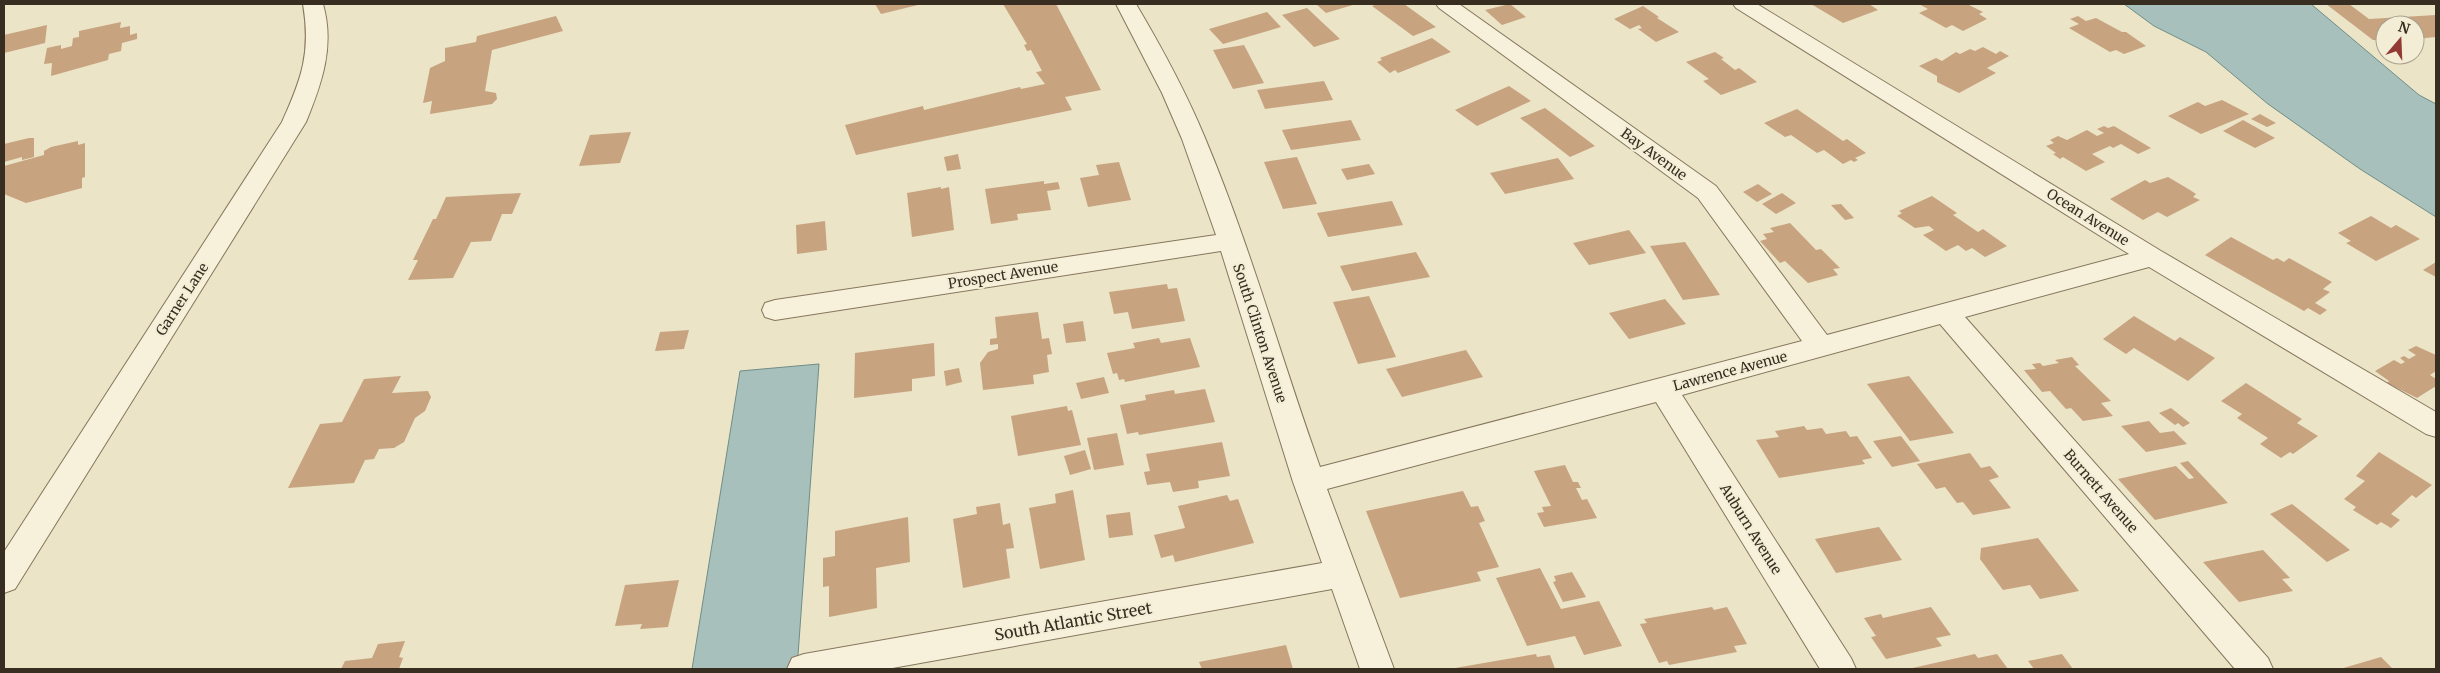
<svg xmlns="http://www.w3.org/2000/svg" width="2440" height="673" font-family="Merriweather,serif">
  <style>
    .water { fill: #a8c0bb; stroke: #6f8d88 }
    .building { fill: #c7a380 }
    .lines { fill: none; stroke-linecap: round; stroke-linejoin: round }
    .minor-casing { stroke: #86765e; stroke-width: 2 }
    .minor { fill: #f7f0da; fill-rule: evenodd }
    .labels { text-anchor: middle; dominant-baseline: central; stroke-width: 4; stroke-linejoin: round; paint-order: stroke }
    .street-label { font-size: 14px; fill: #372d20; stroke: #f3edd6 }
    .near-street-label { font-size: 16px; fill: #372d20; stroke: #f3edd6 }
  </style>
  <rect width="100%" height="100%" fill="#ebe4c7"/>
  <path class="water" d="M2124,4H2311L2419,95L2436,104V217L2360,169L2268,104L2206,52L2154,26Z
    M819,364L797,669H692L740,371Z"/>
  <path class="building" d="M875,4H922L881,14Z
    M1003,4H1056L1101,90L1065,97L1072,110L856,155L845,125L923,106L924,110L1020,87L1021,89L1045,84L1036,72L1042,71L1031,50L1027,51L1024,45L1027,44Z
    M1316,4H1356L1326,13Z
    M1378,4H1404L1436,27L1413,36L1372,6Z
    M1510,4L1526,17L1502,25L1485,10Z
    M1811,4H1869L1878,10L1843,23Z
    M1919,4H1967L1983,12L1979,14L1987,19L1963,31L1952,25L1946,28L1919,13L1928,9Z
    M2326,4H2349L2369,19L2436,15V37L2415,39V25H2385V41L2373,40Z
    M1643,6L1659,17L1657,18L1679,32L1656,42L1638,29L1642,28L1639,25L1630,29L1614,19Z
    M1307,8L1340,39L1314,47L1282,15Z
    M1267,12L1281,27L1223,44L1209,29Z
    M556,16L563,31L492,50L485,91L496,93L497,99L492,104L430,114L432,101L423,103L430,68L445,61V48L476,42L477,36Z
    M2078,16L2086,21L2096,18L2122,32H2126L2146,46L2124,54L2116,50L2110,52L2069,28L2079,24L2070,19Z
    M121,22L120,28L130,26V35L137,33V39L122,43L121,51L109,54L108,60L51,76L52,63L44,64L47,48L61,45V49L72,46L73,38L79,37V31Z
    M47,25L45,43L4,53V35Z
    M1432,38L1451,52L1398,73L1395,70L1390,73L1377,62L1382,60L1380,58Z
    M1244,45L1264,83L1233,89L1213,50Z
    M1983,47L1996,54L2000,51L2009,56L1987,68L1996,73L1959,93L1937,82V76L1919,66L1936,58L1942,61L1956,52L1960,54L1970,49L1975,51Z
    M1715,52L1724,58L1721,59L1735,70L1739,68L1757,82L1721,95L1703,81L1709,79L1686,62Z
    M1324,81L1333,100L1265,109L1257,90Z
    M1509,86L1531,101L1477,126L1455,110Z
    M2222,100L2249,114L2201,134L2168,116L2198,102L2205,106Z
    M1545,108L1595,146L1570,157L1520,118Z
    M1797,109L1843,141L1847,139L1866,153L1855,158L1858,160L1854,162L1851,160L1843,164L1824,150L1817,153L1791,135L1785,137L1764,123Z
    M2260,114L2276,123L2267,127L2251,119Z
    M1351,120L1361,140L1291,150L1282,130Z
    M2243,120L2275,138L2255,148L2223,131Z
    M2104,126L2108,128L2114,126L2151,148L2138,154L2121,144L2113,148L2110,146L2092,154L2105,162L2086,171L2063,157L2060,159L2053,154L2056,153L2046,146L2054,143L2050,140L2058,136L2067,140L2087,130L2097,136L2104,133L2097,129Z
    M631,132L620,163L579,166L590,135Z
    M29,138H34V157L22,160V157L4,162V144Z
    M78,141V145L85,143V177L82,178V188L26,203L4,194V166L44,155V151L51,147Z
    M958,154L961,169L947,171L944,157Z
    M1297,157L1317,204L1283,209L1264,162Z
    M1558,158L1574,179L1505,194L1490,173Z
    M1119,162L1131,200L1088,207L1080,178L1099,175L1096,165Z
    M1369,164L1375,174L1347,180L1341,169Z
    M2168,177L2190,190L2196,194L2193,197L2200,200L2167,217L2158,212L2143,220L2110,199L2145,180L2150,183Z
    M1044,181V184L1058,182L1060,189L1047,191L1051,210L1017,214L1018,220L991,224L985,189Z
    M1758,184L1772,194L1757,202L1743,192Z
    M941,187V189L949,187L954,230L912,237L907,193Z
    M521,193L512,214H502L491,241L471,242L453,278L408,280L418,260H413L433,219H436L446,197Z
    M1782,193L1796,203L1776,214L1762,204Z
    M1932,196L1957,213L1953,215L1978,232L1983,229L2007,246L1985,257L1972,248L1966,251L1958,245L1946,251L1923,235L1934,230L1929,226L1915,228L1897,216L1902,213L1899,211Z
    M1392,201L1403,225L1328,237L1317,213Z
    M1841,204L1854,218L1845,220L1831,205Z
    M2371,216L2391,228L2396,225L2420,239L2376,261L2346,243L2351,241L2338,233Z
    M825,221L827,250L797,254L796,225Z
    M1790,223L1816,250L1821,249L1840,268L1833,269L1838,275L1808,283L1785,261L1780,263L1760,241L1767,239L1763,234L1774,232L1770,228Z
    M1629,230L1646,253L1589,265L1573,243Z
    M2231,237L2273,260L2277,258L2284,262L2289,258L2332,282L2323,289L2330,292L2315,303L2327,310L2320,315L2308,308L2304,311L2205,255Z
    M1685,242L1720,295L1683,300L1650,246Z
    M1416,252L1430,277L1352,291L1340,266Z
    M2436,262V277L2423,270Z
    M1167,284L1168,289L1177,288L1185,321L1132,329L1128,312L1114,314L1109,292Z
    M1369,296L1396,357L1358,364L1333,302Z
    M1665,299L1686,324L1629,339L1609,313Z
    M1038,312L1042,339L1049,338L1052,354L1047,355L1049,372L1033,375L1034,384L983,390L980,363L988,352L998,349V344L990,345V339L997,338L995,317Z
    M2134,316L2175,341L2180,337L2215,358L2188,381L2134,348L2126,354L2103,339Z
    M1083,321L1086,341L1066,343L1063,324Z
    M689,330L684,349L655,351L660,332Z
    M1159,338L1161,343L1190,338L1200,367L1125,382L1124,379L1119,380L1117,373L1113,374L1107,353L1135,348L1133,343Z
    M934,343L935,376L912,379V391L854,398L855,353Z
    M2416,346L2436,355V371L2430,375L2436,379V386L2417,398L2387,383L2389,381L2375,371L2394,360L2401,364L2405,362L2400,358L2404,356L2409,359L2416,355L2408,350Z
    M1466,350L1483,377L1402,397L1386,369Z
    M2072,357L2079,365L2075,366L2111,401L2101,403L2113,416L2083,421L2071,408L2066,409L2050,391L2042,392L2024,370L2036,369L2032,364L2040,363L2043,366L2059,363L2055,360Z
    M959,368L962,382L946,386L944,371Z
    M401,376L392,393L428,391L431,397L425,411L415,418L404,442L394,448L379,449L374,459L365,460L354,483L288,488L320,424L342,422L364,379Z
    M1909,376L1954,433L1910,441L1867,384Z
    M1104,377L1109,393L1081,399L1076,383Z
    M2246,383L2302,419L2297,423L2318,436L2293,454L2290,452L2281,458L2260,444L2268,438L2237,418L2242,414L2221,401Z
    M1205,389L1215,422L1139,435L1138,432L1127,434L1120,405L1146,400L1145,395L1174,390L1175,394Z
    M1067,406L1068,411L1072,410L1081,445L1018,456L1011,416Z
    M2171,408L2190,423L2183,427L2178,423L2175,425L2159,413Z
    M2149,421L2160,433L2174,431L2187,444L2146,452L2121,426Z
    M1804,426L1807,430L1822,428L1826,434L1846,431L1850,437L1857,436L1872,458L1862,460L1865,464L1779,478L1756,440L1779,437L1775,431Z
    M1117,433L1124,465L1094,470L1087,438Z
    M1901,436L1920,461L1892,467L1873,441Z
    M1222,442L1230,476L1198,481L1199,488L1173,492L1170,482L1147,485L1144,472L1150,471L1146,454Z
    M1085,450L1091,469L1070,475L1064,456Z
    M2379,452L2432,485L2416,498L2412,495L2391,514L2400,520L2391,528L2381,522L2377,525L2353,510L2356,507L2344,499L2365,481L2356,476Z
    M1970,453L1981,468L1990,466L1999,477L1989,480L2011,508L1973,515L1963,502L1957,503L1945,487L1936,489L1917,464Z
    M2188,461L2228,503L2155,520L2118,479L2176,466L2189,479L2194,478L2180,463Z
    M1565,465L1573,482H1578L1581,488H1576L1582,500L1587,499L1597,518L1544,527L1537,513L1544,512L1542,507L1551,506L1534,471Z
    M1073,490L1085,560L1040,569L1029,508L1056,503L1055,494Z
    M1463,491L1471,507L1478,506L1485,521L1479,523L1499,567L1477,572L1481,581L1400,598L1366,511Z
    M1227,495L1230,501L1238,499L1254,543L1175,562L1173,555L1161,558L1154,535L1185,528L1178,506Z
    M1000,503L1003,525L1010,523L1014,548L1006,549L1010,578L963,588L953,519L977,514L976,507Z
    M2292,504L2350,550L2327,562L2270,514Z
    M1130,512L1133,535L1109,538L1106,515Z
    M908,517L910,562L876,568L877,608L829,617V586L823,587V558L835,556V531Z
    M1879,527L1902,560L1836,573L1815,539Z
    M2038,538L2079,591L2040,599L2030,585L2003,590L1980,559L1981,548Z
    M2263,550L2290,578L2282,579L2293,591L2239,602L2203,562Z
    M1540,568L1561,609L1599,601L1622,646L1584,655L1575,636L1527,646L1496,578Z
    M1572,572L1586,597L1563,602L1553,582L1556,581L1554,576Z
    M679,580L668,627L640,629L642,624L615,626L625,585Z
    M1712,607L1714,610L1727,607L1747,644L1734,646L1737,652L1669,665L1667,661L1659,663L1640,624L1647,623L1644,619Z
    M1931,607L1951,635L1936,638L1942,646L1886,659L1871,637L1876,636L1864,618L1881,614L1883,618Z
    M405,641L399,657L403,658L399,669H341L345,661L372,658L378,644Z
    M1286,645L1293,669H1202L1199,662Z
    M1536,654L1537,657L1550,655L1555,669L1455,668Z
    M1975,654L1978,658L1997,654L2008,669H1908Z
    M2062,654L2073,669H2034L2028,661Z
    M2381,657L2393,669H2340Z"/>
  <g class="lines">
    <g class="minor-casing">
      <path id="minor" d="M303,4H323C335,46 322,83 306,122L15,589L4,593V552L282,122C302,78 311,52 303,4Z
        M1116,4H1136C1162,48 1186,92 1205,138C1250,245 1281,358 1320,467L1802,341L1698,198L1439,8L1436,4H1459L1716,186L1827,335L2129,254L1736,8L1733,4H1757L2161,251L2436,412V437L2426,434L2149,267L1965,317L2268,658L2273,669H2235L1940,324L1682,395L1851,658L1856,669H1820L1656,402L1327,489L1394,669H1360L1332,589L887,669H787L792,658L804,654L1322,563L1293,482L1221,251L775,320L765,317L762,310L765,303L775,300L1216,235L1182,139L1162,93Z"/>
    </g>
    <use href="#minor" class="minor"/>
  </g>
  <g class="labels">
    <g class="street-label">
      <text transform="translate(1654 154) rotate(36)">Bay Avenue</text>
      <text transform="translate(2088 217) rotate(32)">Ocean Avenue</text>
      <text transform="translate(1003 275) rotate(-9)">Prospect Avenue</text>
      <text transform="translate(182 299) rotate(-57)">Garner Lane</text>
      <text transform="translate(1260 333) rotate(72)">South Clinton Avenue</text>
      <text transform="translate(1730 371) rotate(-15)">Lawrence Avenue</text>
      <text transform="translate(2101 491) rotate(49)">Burnett Avenue</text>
      <text transform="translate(1751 529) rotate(58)">Auburn Avenue</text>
    </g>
    <g class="near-street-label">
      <text transform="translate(1073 621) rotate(-10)">South Atlantic Street</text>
    </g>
  </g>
  <rect width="2440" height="673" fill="none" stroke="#372d20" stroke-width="10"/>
  <g transform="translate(2400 40) rotate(19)"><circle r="24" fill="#f3edd6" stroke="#a8a08d"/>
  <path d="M0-4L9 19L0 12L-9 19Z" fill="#913932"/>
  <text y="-8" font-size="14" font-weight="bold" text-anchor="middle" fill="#372d20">N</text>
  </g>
</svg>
